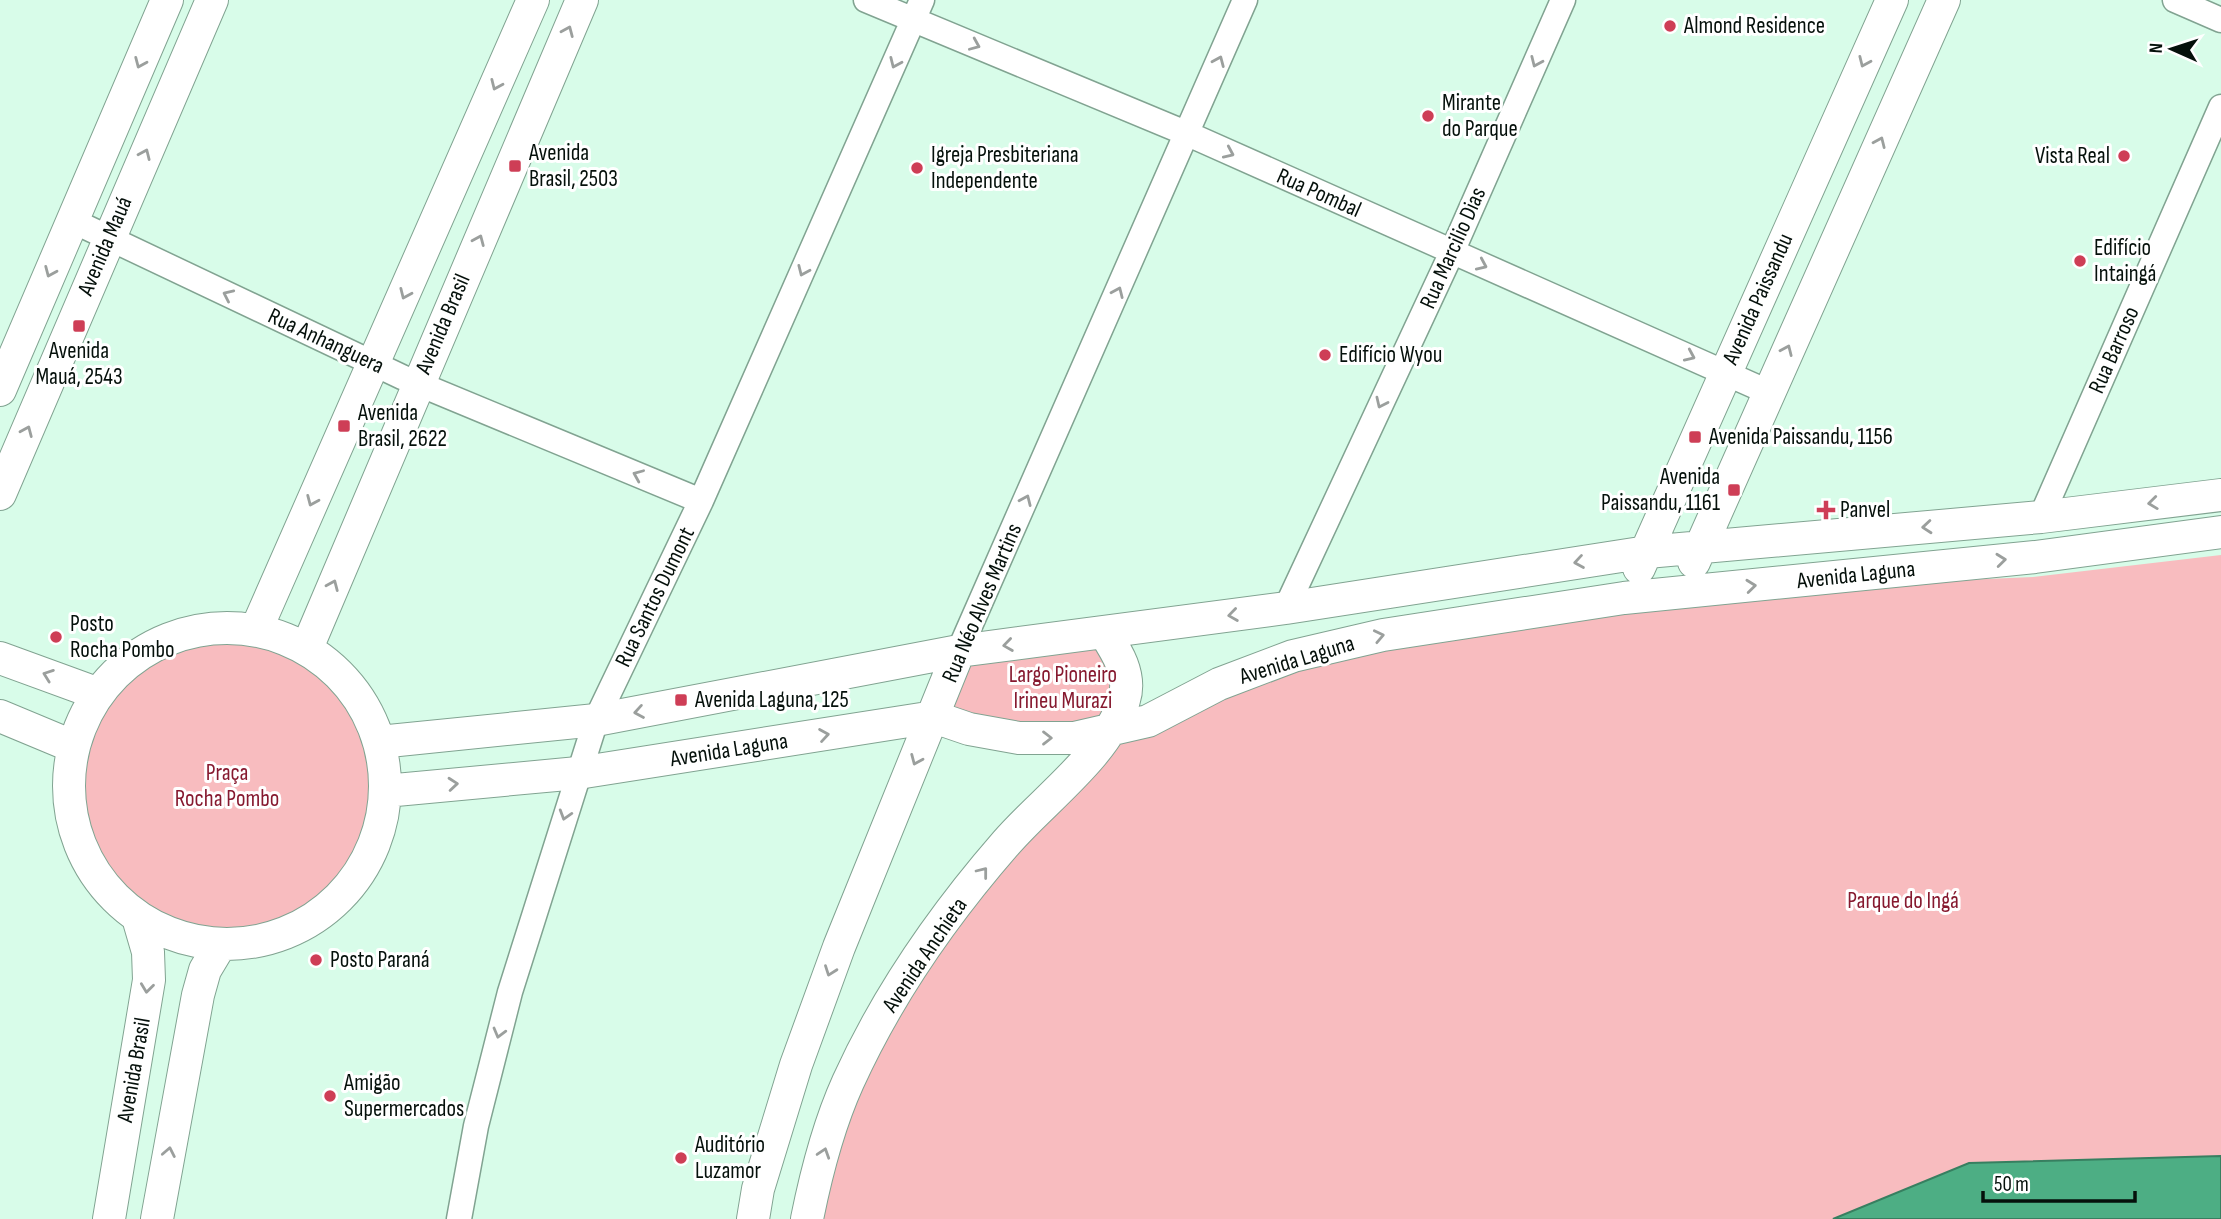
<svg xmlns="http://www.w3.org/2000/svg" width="2221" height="1219" font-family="'Sofia Sans Condensed',sans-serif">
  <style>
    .green { fill: #f8bcbf }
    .water { fill: #4dae84; stroke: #377f60; stroke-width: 2 }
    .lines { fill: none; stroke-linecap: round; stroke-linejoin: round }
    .minor-casing { stroke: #81a391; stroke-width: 27 }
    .major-casing { stroke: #81a391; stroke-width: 34 }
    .minor { stroke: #fff; stroke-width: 24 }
    .major { stroke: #fff; stroke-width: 32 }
    .oneway { stroke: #9b9f9d }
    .poi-dot { fill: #ce3e56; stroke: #fff; stroke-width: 2.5 }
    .labels { text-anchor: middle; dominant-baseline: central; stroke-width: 6; stroke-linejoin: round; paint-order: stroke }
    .poi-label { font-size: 23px; fill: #05100b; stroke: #fff; text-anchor: start }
    .street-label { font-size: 23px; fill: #05100b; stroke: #fff }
    .park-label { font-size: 23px; fill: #86192f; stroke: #fff }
  </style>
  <rect width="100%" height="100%" fill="#d8fce9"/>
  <path class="green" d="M2221,555V1219H807L894,997L1110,731L934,717L959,651L1104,632L1124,664L1111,729L1293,656L1683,592L2033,577Z
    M69 786a158 158 0 1 1 316 0a158 158 0 1 1-316 0Z"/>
  <path class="water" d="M2221,1156V1219H1833L1969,1163Z"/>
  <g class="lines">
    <g class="minor-casing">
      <path id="minor" d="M866,0L1188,134L1768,392
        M2175,0L2221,20
        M71,220L402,377L701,501
        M2041,517L2221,107
        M1286,608L1452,252L1563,0
        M959,651L1245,0
        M459,1219L476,1126L510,992L596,720L701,501L922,0"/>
    </g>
    <g class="major-casing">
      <path id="major" d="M0,390L167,0
        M0,494L212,0
        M1694,562L1944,0
        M1639,568L1892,0
        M69 786a158 158 0 1 1 316 0a158 158 0 1 1-316 0Z
        M256,630L533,0
        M307,648L582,0
        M0,658L96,693
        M0,716L72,746
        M379,742L596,720L959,651L1286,608L1647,552L2041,517L2221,495
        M385,791L578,773L934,717L969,729L1019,738H1074L1148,721L1219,684L1293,656L1383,635L1624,598L2035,557L2221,532
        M109,1219L149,980L148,952L139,921
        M157,1219L198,995L205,970L220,945
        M753,1219L758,1189L796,1065L839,947L959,651
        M807,1219C816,1174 829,1124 848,1082C887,996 945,913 1006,843C1043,800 1107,755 1124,700C1132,675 1117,652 1104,632"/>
    </g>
    <use href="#minor" class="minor"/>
    <use href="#major" class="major"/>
  </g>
  <defs><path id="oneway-chevron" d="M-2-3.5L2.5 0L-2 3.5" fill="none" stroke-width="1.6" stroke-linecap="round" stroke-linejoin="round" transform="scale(1.75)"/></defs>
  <g class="oneway">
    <use href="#oneway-chevron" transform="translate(568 31) rotate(-67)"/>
    <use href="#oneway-chevron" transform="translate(975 45) rotate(23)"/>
    <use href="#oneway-chevron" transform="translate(1219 61) rotate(-67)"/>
    <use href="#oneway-chevron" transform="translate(1536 62) rotate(114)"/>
    <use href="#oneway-chevron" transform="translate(1864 62) rotate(114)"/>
    <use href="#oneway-chevron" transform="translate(140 63) rotate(113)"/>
    <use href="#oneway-chevron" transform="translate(895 63) rotate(114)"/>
    <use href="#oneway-chevron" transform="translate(496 85) rotate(114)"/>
    <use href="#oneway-chevron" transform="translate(1880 142) rotate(-66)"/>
    <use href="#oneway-chevron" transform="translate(1229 153) rotate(24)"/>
    <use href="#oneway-chevron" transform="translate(145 154) rotate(-66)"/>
    <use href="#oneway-chevron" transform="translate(479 240) rotate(-67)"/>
    <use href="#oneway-chevron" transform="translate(1482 265) rotate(24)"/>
    <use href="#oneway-chevron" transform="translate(803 271) rotate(114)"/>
    <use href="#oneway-chevron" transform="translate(50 272) rotate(113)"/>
    <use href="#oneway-chevron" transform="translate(1118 292) rotate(-66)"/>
    <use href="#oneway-chevron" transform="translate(405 294) rotate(114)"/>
    <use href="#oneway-chevron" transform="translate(228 295) rotate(-155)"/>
    <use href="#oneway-chevron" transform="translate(1787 350) rotate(-66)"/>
    <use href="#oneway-chevron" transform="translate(1690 356) rotate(24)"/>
    <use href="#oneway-chevron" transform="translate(1381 403) rotate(115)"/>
    <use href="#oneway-chevron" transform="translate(27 431) rotate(-67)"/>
    <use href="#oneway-chevron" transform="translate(638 475) rotate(-157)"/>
    <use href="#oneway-chevron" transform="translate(1026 500) rotate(-66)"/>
    <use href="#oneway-chevron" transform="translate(312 501) rotate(113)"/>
    <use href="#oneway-chevron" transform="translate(2153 503) rotate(173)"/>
    <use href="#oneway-chevron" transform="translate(1927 527) rotate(175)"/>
    <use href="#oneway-chevron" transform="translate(2001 560) rotate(-6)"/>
    <use href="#oneway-chevron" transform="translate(1579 562) rotate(171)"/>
    <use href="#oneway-chevron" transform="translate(333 585) rotate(-67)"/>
    <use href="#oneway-chevron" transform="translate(1751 586) rotate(-6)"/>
    <use href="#oneway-chevron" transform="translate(1233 615) rotate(172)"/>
    <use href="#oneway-chevron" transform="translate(1379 636) rotate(-12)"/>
    <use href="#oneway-chevron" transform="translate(1008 645) rotate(172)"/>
    <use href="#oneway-chevron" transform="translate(48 675) rotate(-160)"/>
    <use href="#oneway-chevron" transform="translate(639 712) rotate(170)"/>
    <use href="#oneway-chevron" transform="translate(824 735) rotate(-9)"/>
    <use href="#oneway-chevron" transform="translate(1047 738)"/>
    <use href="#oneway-chevron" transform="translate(916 760) rotate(113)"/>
    <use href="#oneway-chevron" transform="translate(453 784) rotate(-5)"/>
    <use href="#oneway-chevron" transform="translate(565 815) rotate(107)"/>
    <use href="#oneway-chevron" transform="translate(983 872) rotate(-52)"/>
    <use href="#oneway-chevron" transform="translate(830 971) rotate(110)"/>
    <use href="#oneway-chevron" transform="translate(147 988) rotate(97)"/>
    <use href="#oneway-chevron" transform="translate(499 1033) rotate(105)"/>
    <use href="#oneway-chevron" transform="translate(169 1152) rotate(-79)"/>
    <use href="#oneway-chevron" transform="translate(824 1153) rotate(-72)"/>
  </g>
  <g class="poi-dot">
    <circle cx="1670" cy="26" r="7"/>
    <circle cx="1428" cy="116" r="7"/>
    <circle cx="2124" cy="156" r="7"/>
    <rect x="508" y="159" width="14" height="14" rx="3.5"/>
    <circle cx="917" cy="168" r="7"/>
    <circle cx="2080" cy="261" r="7"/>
    <rect x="72" y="319" width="14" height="14" rx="3.5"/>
    <circle cx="1325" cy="355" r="7"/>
    <rect x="337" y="419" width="14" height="14" rx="3.5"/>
    <rect x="1688" y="430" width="14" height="14" rx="3.5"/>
    <rect x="1727" y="483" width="14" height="14" rx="3.5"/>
    <path d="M1822.5 499.5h7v7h7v7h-7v7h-7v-7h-7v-7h7z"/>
    <circle cx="56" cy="637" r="7"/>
    <rect x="674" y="693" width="14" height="14" rx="3.5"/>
    <circle cx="316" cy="960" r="7"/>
    <circle cx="330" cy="1096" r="7"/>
    <circle cx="681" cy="1158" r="7"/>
  </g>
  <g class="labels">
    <g class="poi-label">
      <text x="1684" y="26">Almond Residence</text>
      <text x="1442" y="103">Mirante<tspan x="1442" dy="26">do Parque</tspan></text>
      <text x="529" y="153">Avenida<tspan x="529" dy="26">Brasil, 2503</tspan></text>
      <text x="931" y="155">Igreja Presbiteriana<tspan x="931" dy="26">Independente</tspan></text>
      <text x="2110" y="156" text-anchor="end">Vista Real</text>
      <text x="2094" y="248">Edifício<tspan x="2094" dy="26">Intaingá</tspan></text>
      <text x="79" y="351" text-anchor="middle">Avenida<tspan x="79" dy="26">Mauá, 2543</tspan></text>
      <text x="1339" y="355">Edifício Wyou</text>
      <text x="358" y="413">Avenida<tspan x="358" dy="26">Brasil, 2622</tspan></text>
      <text x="1709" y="437">Avenida Paissandu, 1156</text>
      <text x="1720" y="477" text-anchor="end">Avenida<tspan x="1720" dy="26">Paissandu, 1161</tspan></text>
      <text x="1840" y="510">Panvel</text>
      <text x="70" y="624">Posto<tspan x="70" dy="26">Rocha Pombo</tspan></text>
      <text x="695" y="700">Avenida Laguna, 125</text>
      <text x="330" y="960">Posto Paraná</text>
      <text x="344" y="1083">Amigão<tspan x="344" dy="26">Supermercados</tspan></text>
      <text x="695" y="1145">Auditório<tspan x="695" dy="26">Luzamor</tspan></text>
    </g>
    <g class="street-label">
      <text transform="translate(1319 193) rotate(24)">Rua Pombal</text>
      <text transform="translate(105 246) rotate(-67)">Avenida Mauá</text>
      <text transform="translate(1453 248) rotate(-66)">Rua Marcilio Dias</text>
      <text transform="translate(1758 299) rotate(-66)">Avenida Paissandu</text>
      <text transform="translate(443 324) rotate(-67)">Avenida Brasil</text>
      <text transform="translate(326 341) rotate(25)">Rua Anhanguera</text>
      <text transform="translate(2114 350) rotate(-66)">Rua Barroso</text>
      <text transform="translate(1856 575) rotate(-6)">Avenida Laguna</text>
      <text transform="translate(655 597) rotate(-64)">Rua Santos Dumont</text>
      <text transform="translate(982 603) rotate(-67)">Rua Néo Alves Martins</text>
      <text transform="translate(1297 660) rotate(-17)">Avenida Laguna</text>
      <text transform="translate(729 750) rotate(-9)">Avenida Laguna</text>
      <text transform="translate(925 955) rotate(-56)">Avenida Anchieta</text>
      <text transform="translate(134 1070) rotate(-80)">Avenida Brasil</text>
    </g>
    <g class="park-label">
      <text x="1063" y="675">Largo Pioneiro<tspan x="1063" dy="26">Irineu Murazi</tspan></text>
      <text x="227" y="773">Praça<tspan x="227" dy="26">Rocha Pombo</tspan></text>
      <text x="1903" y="901">Parque do Ingá</text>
    </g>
  </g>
  <g transform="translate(2172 49) rotate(273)" stroke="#ffffff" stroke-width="5" paint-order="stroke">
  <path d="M0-5L12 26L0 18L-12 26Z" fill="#05100b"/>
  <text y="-10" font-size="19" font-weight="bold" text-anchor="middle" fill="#05100b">N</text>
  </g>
  <path d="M1983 1191v10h152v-10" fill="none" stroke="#05100b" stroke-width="3.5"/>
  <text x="1994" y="1191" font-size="21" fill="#05100b" stroke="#ffffff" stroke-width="5" paint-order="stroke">50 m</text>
</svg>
